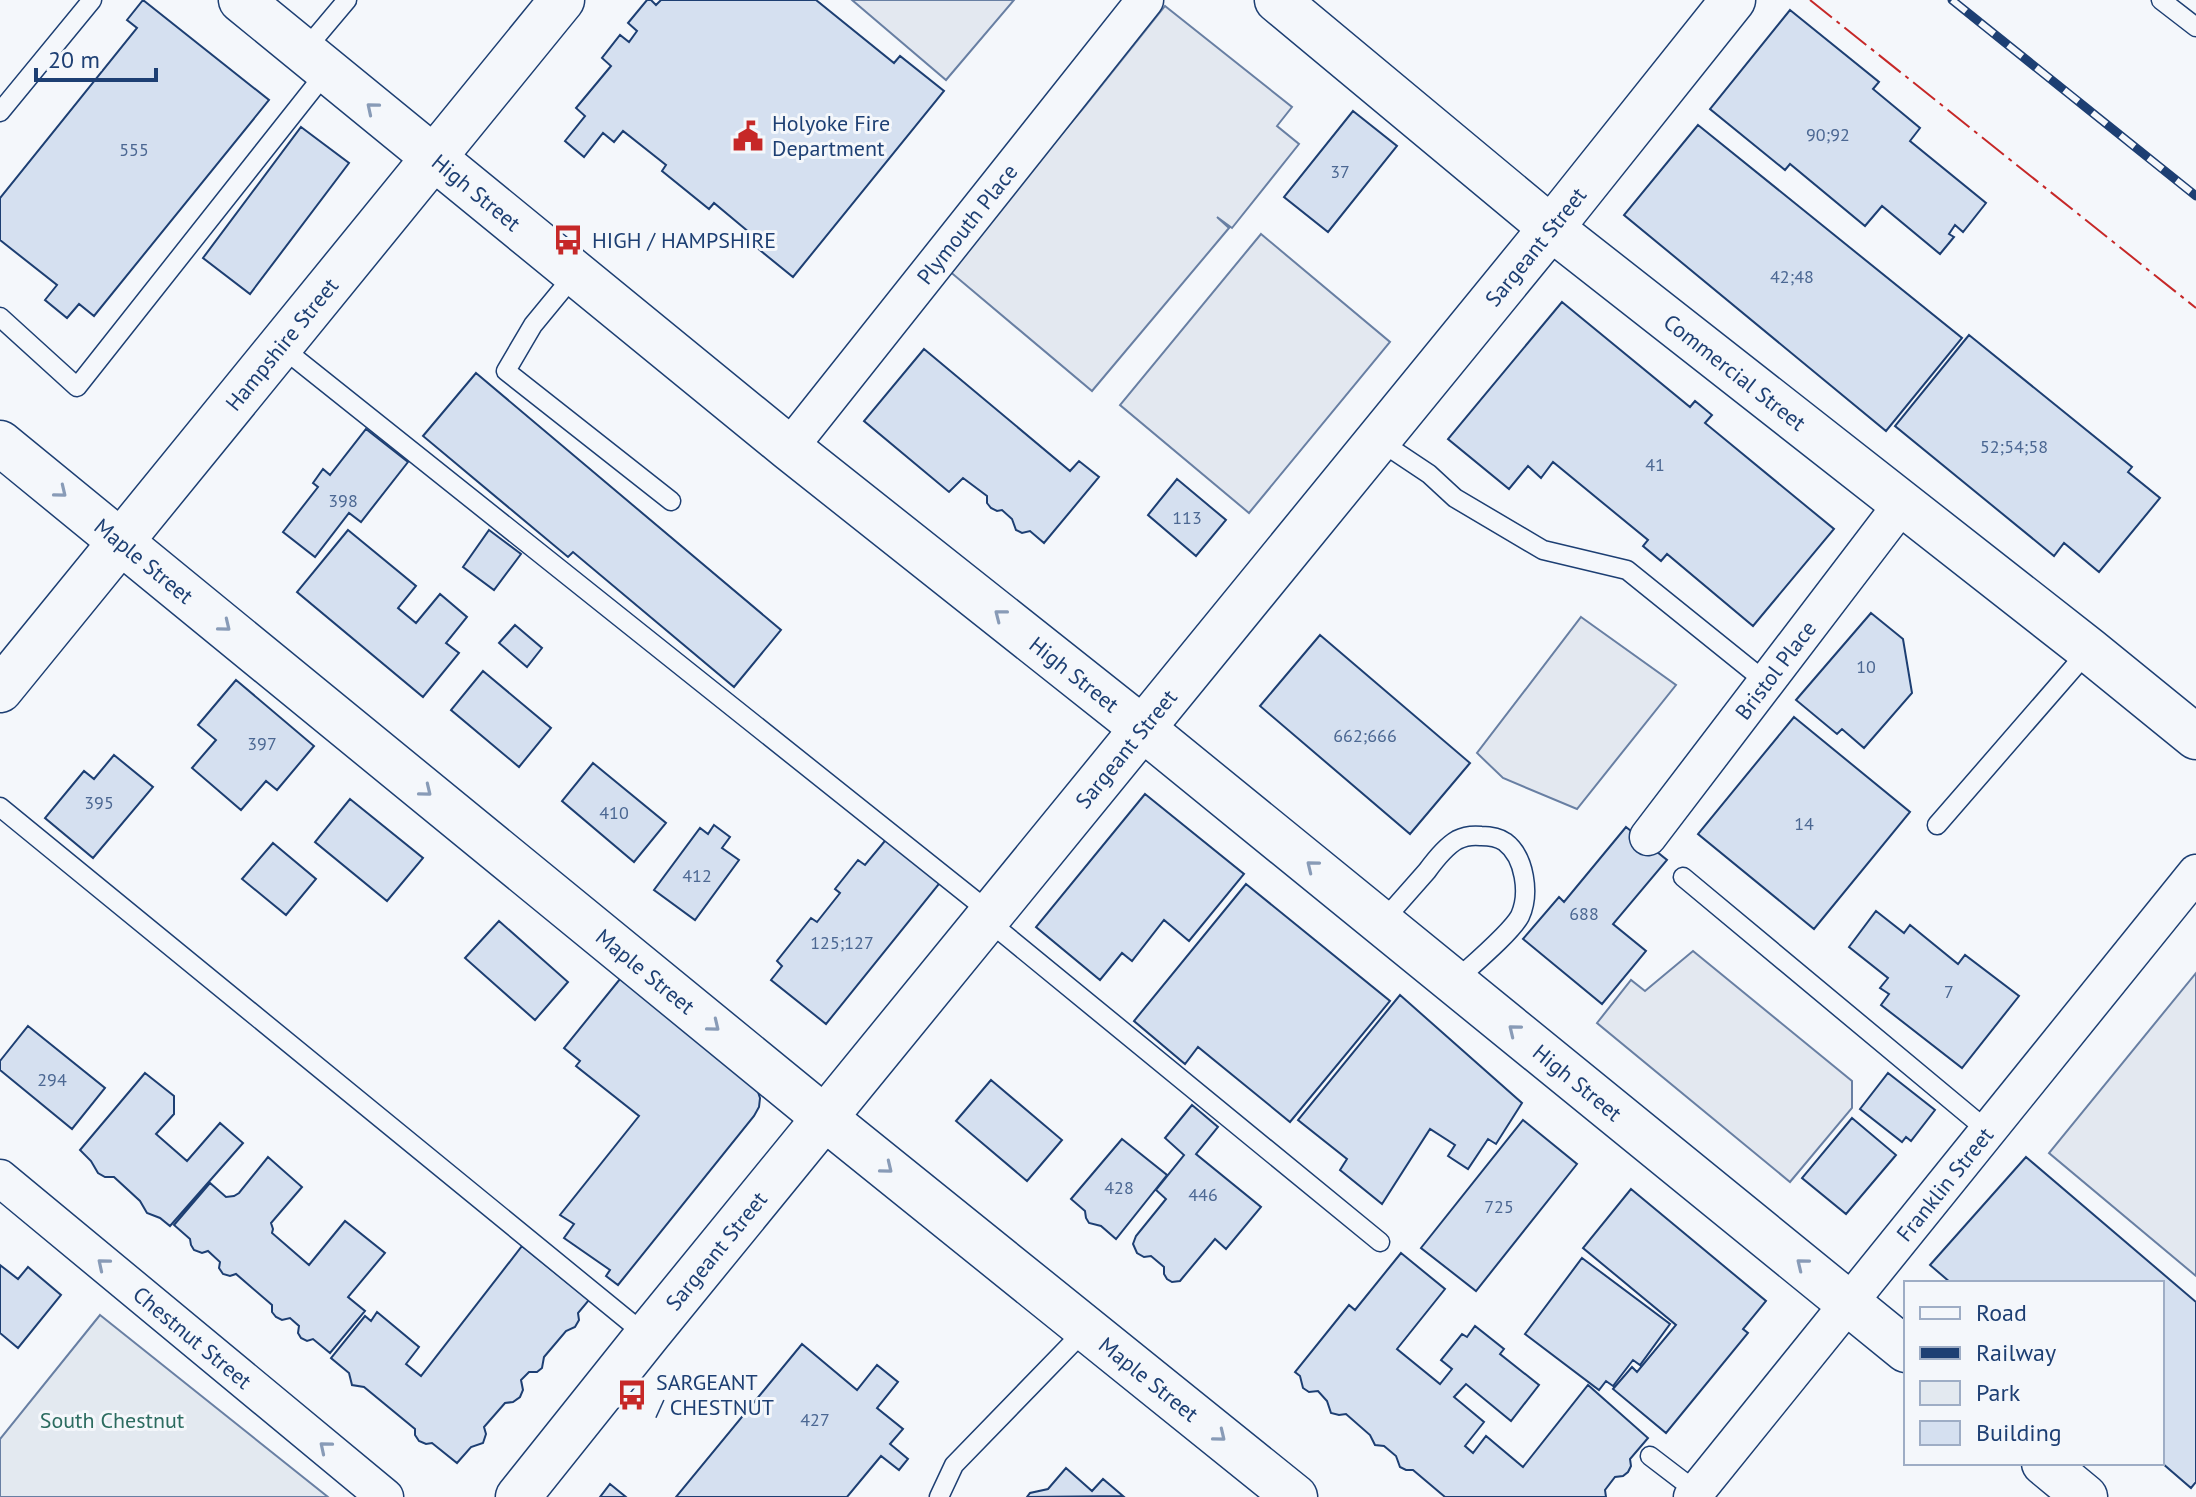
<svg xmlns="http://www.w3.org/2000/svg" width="2196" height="1497" font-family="'PT Sans',sans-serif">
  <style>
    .green { fill: #e3e9f0; stroke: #687fa3; stroke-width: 2 }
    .parking { fill: #e3e8f0; stroke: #687fa3; stroke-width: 2 }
    .building { fill: #d5e0f0; stroke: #1d3f73; stroke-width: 2 }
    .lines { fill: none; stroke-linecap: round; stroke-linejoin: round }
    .lane-casing { stroke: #1d3f73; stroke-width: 21 }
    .street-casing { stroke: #1d3f73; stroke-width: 39 }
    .secondary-casing { stroke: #1d3f73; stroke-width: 47 }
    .lane { stroke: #f4f7fb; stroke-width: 18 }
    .street { stroke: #f4f7fb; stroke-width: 36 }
    .secondary { stroke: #f4f7fb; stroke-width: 44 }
    .rail-casing { stroke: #1d3f73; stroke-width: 9 }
    .rail { stroke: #f4f7fb; stroke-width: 6; stroke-dasharray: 18; stroke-linecap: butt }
    .power { stroke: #c62828; stroke-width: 2; stroke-dasharray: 28 6 4 6; stroke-linecap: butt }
    .oneway { stroke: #889bb7 }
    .labels { text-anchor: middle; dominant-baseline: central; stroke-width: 6; stroke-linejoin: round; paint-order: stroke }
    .number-label { font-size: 18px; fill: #4b6792 }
    .poi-label { font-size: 22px; fill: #1d3f73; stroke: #f4f7fb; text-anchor: start }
    .street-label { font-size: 22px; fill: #1d3f73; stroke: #f4f7fb }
    .park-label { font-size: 22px; fill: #2c6c60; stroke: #f4f7fb }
  </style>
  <rect width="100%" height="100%" fill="#f4f7fb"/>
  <path class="green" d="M100,1315L328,1497H0V1439Z"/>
  <path class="parking" d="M852,0H1014L946,80Z
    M1165,6L1292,107L1277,126L1299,144L1232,228L1217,217L1229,228L1092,391L948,270L1085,106Z
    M1261,234L1390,342L1249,513L1120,405Z
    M1581,617L1676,685L1577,809L1503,778L1477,753Z
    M1693,951L1852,1081V1108L1790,1182L1597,1023L1631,980L1645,991Z
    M2196,973V1276L2049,1153Z"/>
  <path class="building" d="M143,0L269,100L94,316L79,304L67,318L45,300L57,285L0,240V198L137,28L127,20Z
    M647,0H651L656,5L661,0H816L894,63L900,56L944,91L793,277L751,243L756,238L714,203L709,209L662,171L666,165L623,131L614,142L603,133L584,157L565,141L585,116L576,108L611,66L602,58L620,35L629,42L637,31L628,23Z
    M1790,10L1879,82L1873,89L1920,128L1910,141L1986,203L1963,232L1955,225L1949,234L1954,237L1940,254L1882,206L1865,226L1790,164L1785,170L1710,109Z
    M1353,111L1397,146L1328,232L1284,197Z
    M1698,125L1962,338L1886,431L1624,215Z
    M301,127L349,163L250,294L203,258Z
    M1562,302L1690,407L1695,401L1712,415L1705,423L1834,529L1753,626L1667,554L1661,561L1643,546L1648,540L1553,462L1541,478L1528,466L1509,489L1448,439Z
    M1969,335L2132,467L2128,472L2160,498L2099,572L2064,543L2054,556L1895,426Z
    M924,349L1070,471L1079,461L1099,477L1044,543L1030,531L1022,533L1016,530L1012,519L1002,510L997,511L991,508L987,503V496L963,478L949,492L864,421Z
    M476,373L781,630L734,687L573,552L568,557L423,436Z
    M366,429L408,462L361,522L349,513L315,557L283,532L318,487L313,483L323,469L330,475Z
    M1177,479L1226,520L1196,556L1148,515Z
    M348,530L416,586L398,608L416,623L440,594L467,617L446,643L459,653L423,697L297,592Z
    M489,530L521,554L494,590L463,567Z
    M1871,613L1903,639L1912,693L1864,748L1842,729L1837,734L1796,700Z
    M515,625L542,648L527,667L499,643Z
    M1320,635L1470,763L1410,834L1260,706Z
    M483,671L551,728L519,767L451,710Z
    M236,680L314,746L277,790L266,781L241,810L192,768L216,740L198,725Z
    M1794,717L1910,812L1814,929L1698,834Z
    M114,755L153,787L93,858L45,818L84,771L94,779Z
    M593,763L666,823L634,862L562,801Z
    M1145,794L1244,874L1189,941L1164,920L1132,961L1122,953L1100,980L1036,927Z
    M350,799L423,858L387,901L315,842Z
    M714,825L730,837L722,848L739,860L695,920L654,890L700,828L708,834Z
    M1626,827L1667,860L1613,924L1646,951L1602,1004L1523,939L1559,897L1564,902Z
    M889,836L943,879L826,1024L771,980L782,966L777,961L811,918L817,922L840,893L835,889L858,860L865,865Z
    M273,843L316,879L286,915L242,879Z
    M1246,884L1390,1001L1290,1122L1198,1047L1185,1064L1134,1021Z
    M1876,911L1904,933L1910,925L1958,964L1965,955L2019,996L1962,1068L1881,1005L1889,994L1880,988L1888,978L1849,947Z
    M499,921L568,982L535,1020L465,958Z
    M620,979L756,1086L760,1098L759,1107L754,1116L618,1285L606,1276L610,1270L564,1238L574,1224L560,1215L639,1116L576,1066L580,1061L564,1048Z
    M1400,995L1522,1103L1496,1144L1488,1139L1468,1169L1448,1156L1455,1145L1430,1129L1382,1204L1340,1170L1347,1159L1298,1120Z
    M28,1026L105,1088L72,1129L0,1070V1061Z
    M145,1073L174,1096V1114L156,1134L187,1161L220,1123L243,1143L170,1226L160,1218L147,1213L140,1201L114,1177H105L98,1173L91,1161L80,1150Z
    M1888,1073L1935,1110L1911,1141L1906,1137L1902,1142L1860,1109Z
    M991,1080L1062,1140L1027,1181L956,1121Z
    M1192,1105L1218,1127L1196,1154L1261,1207L1226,1249L1215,1239L1180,1281L1172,1282L1167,1279L1164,1274V1267L1151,1256L1144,1257L1137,1253L1133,1244L1136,1236L1166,1199L1156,1190L1184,1155L1165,1138Z
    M1852,1118L1896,1155L1846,1214L1802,1178Z
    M1523,1120L1577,1164L1476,1291L1421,1248Z
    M1122,1139L1167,1175L1116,1239L1101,1226L1089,1223L1086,1218L1085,1211L1071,1199Z
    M268,1157L302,1187L271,1223L273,1229L272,1233L309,1265L345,1221L385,1253L348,1297L365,1311L330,1353L313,1339L307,1341L301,1338L298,1333L299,1326L290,1318L282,1320L276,1317L272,1312V1305L236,1274L230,1276L223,1274L219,1268L220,1262L208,1251L202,1253L194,1250L191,1245L190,1239L174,1225L210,1183L226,1197L234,1196L239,1193Z
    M2026,1157L2196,1302V1482L2191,1488L2162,1463V1283H1951L1930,1265Z
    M1631,1189L1766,1301L1743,1329L1748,1333L1666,1433L1613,1389L1632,1367L1637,1372L1676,1325L1583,1248Z
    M522,1246L589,1300L578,1313L579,1320L575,1327L566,1331L544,1357L542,1368L537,1372H529L521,1380L523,1390L520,1397L513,1402L505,1403L484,1427L486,1434L483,1443L471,1447L457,1463L432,1443L426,1444L419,1441L415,1435V1429L364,1387L352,1385L349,1373L331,1358L365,1316L371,1321L377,1312L419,1347L406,1364L421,1376Z
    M1401,1253L1445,1289L1397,1349L1440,1384L1452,1369L1441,1360L1462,1334L1467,1337L1475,1326L1504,1349L1500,1354L1539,1385L1511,1421L1466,1384L1454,1397L1484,1422L1465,1446L1473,1453L1486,1436L1523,1467L1588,1385L1648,1438L1630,1459L1631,1466L1628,1472L1623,1476L1615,1477L1605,1490L1606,1497H1445L1413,1470H1406L1400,1467L1396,1456L1384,1446L1375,1445L1370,1435L1346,1414L1339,1415L1331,1413L1327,1401L1318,1391L1309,1392L1303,1388L1300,1376L1295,1372L1349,1305L1355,1310Z
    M1582,1258L1670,1324L1640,1365L1633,1360L1613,1386L1606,1381L1599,1390L1525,1334Z
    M0,1265L18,1279L28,1267L61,1295L18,1348L0,1333Z
    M802,1344L857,1390L877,1365L898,1382L877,1408L903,1429L890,1444L908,1459L899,1470L881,1456L847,1497H676Z
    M1066,1468L1092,1491L1103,1479L1123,1496L1027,1497L1030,1493L1048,1489Z
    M610,1484L626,1497H600Z"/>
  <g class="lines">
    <g class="lane-casing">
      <path id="lane" d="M2161,0L2196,27
        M304,51L347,0
        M0,112L92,0
        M575,274L533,325L506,371L671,501
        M0,317L77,387L327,71
        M280,346L992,914
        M1378,440L1429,474L1455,498L1543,550L1627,570L1766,682
        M0,807L647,1336
        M1937,825L2089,650
        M1683,877L1988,1131
        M987,920L1380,1242
        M1382,922C1397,905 1412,888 1427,871C1435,860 1445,847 1457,840C1465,836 1472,835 1481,836C1489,836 1498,837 1505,842C1525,857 1530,894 1520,916C1511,933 1470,967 1454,982
        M1650,1456L1701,1495
        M939,1497L954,1465L1086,1329"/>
    </g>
    <g class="street-casing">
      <g id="street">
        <path id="s1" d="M789,448L1145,0"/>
        <path id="s2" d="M1648,837L1902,504"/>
        <path id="s3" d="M0,1178L385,1497"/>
        <path id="s4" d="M1692,1497L2196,873"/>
      </g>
    </g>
    <g class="secondary-casing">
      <g id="secondary">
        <path id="s5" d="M241,0L789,448L1142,728L1906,1350"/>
        <path id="s6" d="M1277,0L1551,228L2089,650L2196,737"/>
        <path id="s7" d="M0,443L826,1119L1295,1497"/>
        <path id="s8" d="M0,690L562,0"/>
        <path d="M2044,1463L2085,1497"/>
        <path id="s9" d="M518,1497L649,1333L1551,228L1733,0"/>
      </g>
    </g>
    <use href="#lane" class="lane"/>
    <use href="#street" class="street"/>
    <use href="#secondary" class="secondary"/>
    <g class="rail-casing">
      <path id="rail" d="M1952,0L2196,196"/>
    </g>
    <use href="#rail" class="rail"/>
    <path class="power" d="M1810,0L2196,308"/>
  </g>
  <defs><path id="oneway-chevron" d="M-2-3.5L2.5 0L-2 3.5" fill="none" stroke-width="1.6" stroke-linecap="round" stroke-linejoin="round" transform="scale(2)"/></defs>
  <g class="oneway">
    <use href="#oneway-chevron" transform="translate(372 108) rotate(-140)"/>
    <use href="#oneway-chevron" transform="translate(61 492) rotate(39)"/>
    <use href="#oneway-chevron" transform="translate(1000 615) rotate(-142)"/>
    <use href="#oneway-chevron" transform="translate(225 626) rotate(39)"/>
    <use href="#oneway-chevron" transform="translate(426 791) rotate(39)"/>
    <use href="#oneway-chevron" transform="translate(1312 866) rotate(-141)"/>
    <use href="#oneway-chevron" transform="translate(714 1026) rotate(39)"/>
    <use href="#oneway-chevron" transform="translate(1514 1030) rotate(-141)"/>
    <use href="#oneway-chevron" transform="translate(887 1168) rotate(39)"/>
    <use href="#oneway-chevron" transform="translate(103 1264) rotate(-140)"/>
    <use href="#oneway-chevron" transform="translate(1802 1264) rotate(-141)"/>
    <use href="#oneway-chevron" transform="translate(1220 1436) rotate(39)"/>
    <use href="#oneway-chevron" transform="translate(325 1447) rotate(-140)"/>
  </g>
  <defs>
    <g id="civic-bare" transform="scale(2.4)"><path d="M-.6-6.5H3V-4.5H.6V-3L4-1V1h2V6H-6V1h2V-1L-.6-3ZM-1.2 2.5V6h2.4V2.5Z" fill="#c62828" stroke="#f4f7fb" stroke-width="2.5" paint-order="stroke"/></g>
    <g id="bus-bare" transform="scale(2.4)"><path d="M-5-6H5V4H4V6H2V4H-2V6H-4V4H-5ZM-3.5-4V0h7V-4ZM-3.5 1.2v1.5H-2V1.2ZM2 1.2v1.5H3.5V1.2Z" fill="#c62828" stroke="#f4f7fb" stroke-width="2.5" paint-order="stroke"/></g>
  </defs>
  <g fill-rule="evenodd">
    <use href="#civic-bare" x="748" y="136"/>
    <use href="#bus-bare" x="568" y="240"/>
    <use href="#bus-bare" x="632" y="1395"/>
  </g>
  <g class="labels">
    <g class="number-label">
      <text x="1828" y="134">90;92</text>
      <text x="134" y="149">555</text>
      <text x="1340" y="171">37</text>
      <text x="1792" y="276">42;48</text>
      <text x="2014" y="446">52;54;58</text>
      <text x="1655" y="464">41</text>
      <text x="343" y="500">398</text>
      <text x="1187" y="517">113</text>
      <text x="1866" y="666">10</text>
      <text x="1365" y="735">662;666</text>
      <text x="262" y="743">397</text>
      <text x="99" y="802">395</text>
      <text x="614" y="812">410</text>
      <text x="1804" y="823">14</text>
      <text x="697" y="875">412</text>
      <text x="1584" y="913">688</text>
      <text x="842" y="942">125;127</text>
      <text x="1949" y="991">7</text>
      <text x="52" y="1079">294</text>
      <text x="1119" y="1187">428</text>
      <text x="1203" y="1194">446</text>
      <text x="1499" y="1206">725</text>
      <text x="815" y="1419">427</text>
    </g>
    <g class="poi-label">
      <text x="772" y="123">Holyoke Fire<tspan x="772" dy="25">Department</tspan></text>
      <text x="592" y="240">HIGH / HAMPSHIRE</text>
      <text x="656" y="1382">SARGEANT<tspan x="656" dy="25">/ CHESTNUT</tspan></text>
    </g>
    <g class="street-label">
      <text stroke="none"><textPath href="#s5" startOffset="304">High Street</textPath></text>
      <text stroke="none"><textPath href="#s1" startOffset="286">Plymouth Place</textPath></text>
      <text stroke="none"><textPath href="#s9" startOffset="1612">Sargeant Street</textPath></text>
      <text stroke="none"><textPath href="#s8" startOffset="446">Hampshire Street</textPath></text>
      <text stroke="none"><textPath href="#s6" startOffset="590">Commercial Street</textPath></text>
      <text stroke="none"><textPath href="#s7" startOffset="186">Maple Street</textPath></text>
      <text stroke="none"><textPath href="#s2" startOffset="210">Bristol Place</textPath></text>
      <text stroke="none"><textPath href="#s5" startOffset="1072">High Street</textPath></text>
      <text stroke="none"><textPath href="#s9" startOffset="964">Sargeant Street</textPath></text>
      <text stroke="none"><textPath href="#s7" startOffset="834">Maple Street</textPath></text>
      <text stroke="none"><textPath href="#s5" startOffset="1720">High Street</textPath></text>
      <text stroke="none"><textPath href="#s4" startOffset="402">Franklin Street</textPath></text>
      <text stroke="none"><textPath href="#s9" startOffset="316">Sargeant Street</textPath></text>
      <text stroke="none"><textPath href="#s3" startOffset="250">Chestnut Street</textPath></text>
      <text stroke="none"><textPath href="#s7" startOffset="1482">Maple Street</textPath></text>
    </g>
    <g class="park-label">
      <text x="112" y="1420">South Chestnut</text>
    </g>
  </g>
  <rect x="1904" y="1281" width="260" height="184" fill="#f4f7fb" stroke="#9eadc5" stroke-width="2"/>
  <rect x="1920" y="1307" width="40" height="12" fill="#f4f7fb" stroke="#9eadc5" stroke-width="2"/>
  <text x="1976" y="1321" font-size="24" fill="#1d3f73">Road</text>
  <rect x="1920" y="1347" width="40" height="12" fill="#1d3f73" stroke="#9eadc5" stroke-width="2"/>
  <text x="1976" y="1361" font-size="24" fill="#1d3f73">Railway</text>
  <rect x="1920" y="1381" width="40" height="24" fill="#e3e9f0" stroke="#9eadc5" stroke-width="2"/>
  <text x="1976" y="1401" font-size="24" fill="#1d3f73">Park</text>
  <rect x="1920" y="1421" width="40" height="24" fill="#d5e0f0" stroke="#9eadc5" stroke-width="2"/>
  <text x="1976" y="1441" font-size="24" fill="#1d3f73">Building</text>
  <path d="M36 68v12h120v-12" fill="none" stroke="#1d3f73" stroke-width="4"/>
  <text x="48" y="68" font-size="24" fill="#1d3f73" stroke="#f4f7fb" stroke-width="6" paint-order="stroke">20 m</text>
</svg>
